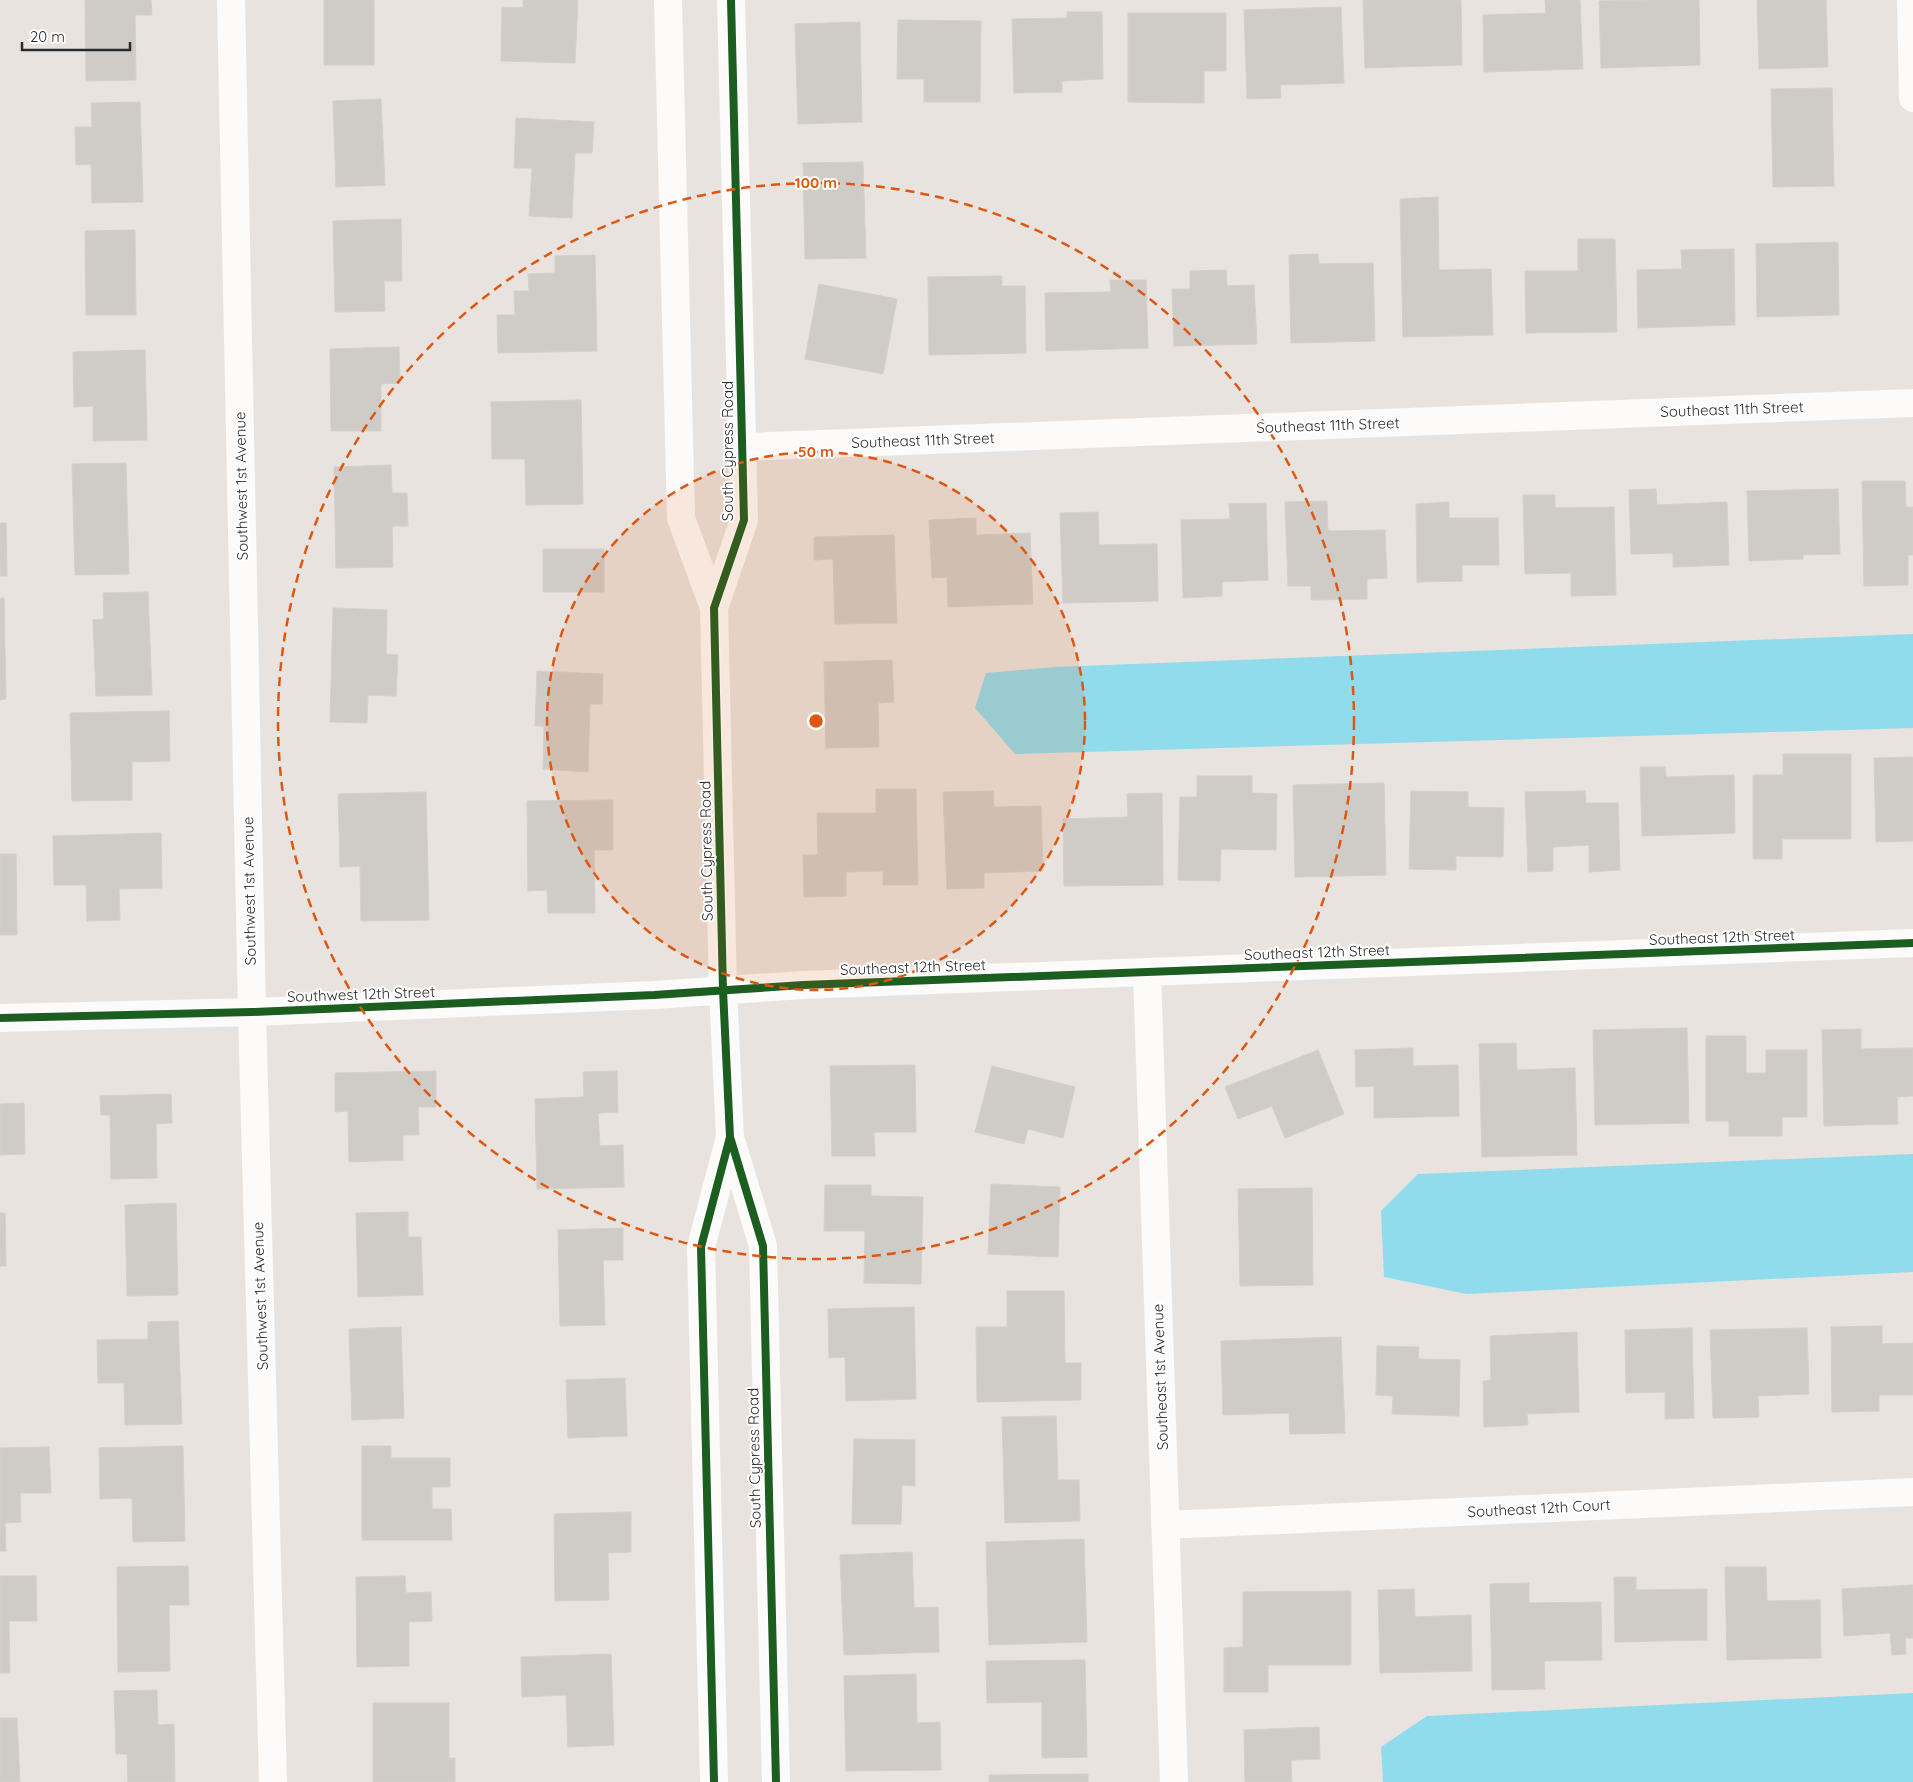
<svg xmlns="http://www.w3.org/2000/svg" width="1913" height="1782" font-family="Quicksand,sans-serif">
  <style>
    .water { fill: #90dbec }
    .building { fill: #cfccc8; stroke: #d3cfcb }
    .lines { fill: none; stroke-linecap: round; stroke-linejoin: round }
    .minor { stroke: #fcfbfa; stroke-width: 28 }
    .cycleway-casing { stroke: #fff; stroke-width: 11 }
    .cycleway { stroke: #1b5e20; stroke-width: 8 }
    .ring { fill: none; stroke: #de570e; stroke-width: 2.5; stroke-dasharray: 9 6 }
    .labels { text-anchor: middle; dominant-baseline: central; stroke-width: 4; stroke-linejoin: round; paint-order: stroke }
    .street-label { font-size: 15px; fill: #2a2a2a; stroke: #fff }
    .centre { fill: #de570e; stroke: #fff; stroke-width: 2.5 }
    .ring-label { font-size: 15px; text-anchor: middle; font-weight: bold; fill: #de570e; stroke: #fff; stroke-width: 4; stroke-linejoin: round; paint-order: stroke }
  </style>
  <rect width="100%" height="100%" fill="#e8e3df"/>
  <path class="water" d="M1913,634V728L1015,754L975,708L986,673L1055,667Z
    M1913,1154V1272L1467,1294L1384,1277L1381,1211L1418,1174Z
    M1913,1693V1782H1383L1381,1747L1427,1716Z"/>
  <path class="building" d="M85,0H151L152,15H135L136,80L86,81Z
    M324,0H374V65H324Z
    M523,0H578L575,63L501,61L502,7L523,8Z
    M1363,0H1461L1462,65L1365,68Z
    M1545,0H1580L1583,69L1484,72L1483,15L1546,13Z
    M1648,0H1699L1700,65L1601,68L1599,1Z
    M1757,0H1826L1828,67L1759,69Z
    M1341,7L1344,83L1280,85L1281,98L1247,99L1244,10Z
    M1067,12H1102L1103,79L1062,81V92L1014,93L1012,19L1067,18Z
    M1128,13H1226V71H1204V103L1128,102Z
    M898,20L981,21L980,102H924V79H897Z
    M860,22L862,122L798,124L795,24Z
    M1832,88L1834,186L1773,187L1771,89Z
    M381,99L385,185L336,187L333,101Z
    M140,102L143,202L92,203L91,164L76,165L75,127H92L91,103Z
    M516,118L594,122L592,153H575L572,218L529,216L532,168H514Z
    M863,162L866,258L805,259L803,163Z
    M1438,197L1439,270L1491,269L1493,335L1403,337L1400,199Z
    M401,219L402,281H384L385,311L335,312L333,221Z
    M135,230L136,315H86L85,231Z
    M1578,239H1615L1617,332L1526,333L1525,271H1578Z
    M1838,242L1839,315L1757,317L1756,244Z
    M1734,249L1735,325L1638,328L1637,270L1682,269L1681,250Z
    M1318,254L1319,264L1373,263L1375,341L1291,343L1289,255Z
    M595,255L597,351L498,353L497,315H515L514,291H529L528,274L555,273V256Z
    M1226,270L1227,286L1254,285L1257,344L1174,346L1172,289H1190V271Z
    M1002,276V286H1025L1026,353L929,355L928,277Z
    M1110,280H1146L1148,348L1046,351L1045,293L1111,292Z
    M819,284L897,299L883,374L805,359Z
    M399,347L400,383L381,384V431H331L330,349Z
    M145,350L147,440L93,441V406L74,407L73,352Z
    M581,400L583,504L526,505L525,459H492L491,402Z
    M126,463L129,574L75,575L72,464Z
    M391,465L392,493H407L408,526H392L393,567L336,568L334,467Z
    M1862,481H1905L1906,507H1913V555H1908V585L1864,586Z
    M1656,489L1657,505L1727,502L1729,565L1673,567V553L1631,554L1629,490Z
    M1838,489L1840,554L1803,555V559L1749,561L1747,491Z
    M1523,495H1555V508L1614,507L1616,595L1571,596V573L1525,574Z
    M1327,501L1328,531L1385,530L1387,578L1367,579V599L1311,600V586H1288L1285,502Z
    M1449,502V518H1498L1499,565H1462V581L1417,582L1416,504Z
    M1266,503L1268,580L1222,582V596L1183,598L1181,520L1230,519L1229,504Z
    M1098,512L1099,545L1157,544L1158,601L1063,603L1060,513Z
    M976,518V535L1030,533L1033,604L948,607L947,577L932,578L929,520Z
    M0,523H6L7,576H0Z
    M894,535L897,623L835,624L833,559L814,560V537Z
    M543,549H604V592H543Z
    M148,592L152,695L96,696L93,620L104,619L103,593Z
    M0,598H4L6,699L0,700Z
    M333,608L387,610L386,654L398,655L396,696L368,695L367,723L330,722Z
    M892,660L894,702L878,703L879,747L826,748L824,662Z
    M537,671L603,674L602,704H590L588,772L543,769L544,726H535Z
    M169,711L170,761L132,762V800L72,801L70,713Z
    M1783,754H1851V839H1782V859H1753V775H1783Z
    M1913,757V841L1876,842L1874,758Z
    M1640,767H1665L1666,777L1734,775L1735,833L1642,836Z
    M1197,776H1252V793L1277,794L1276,850L1221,849L1220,881L1178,880L1180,797H1197Z
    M1384,783L1386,875L1295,877L1293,785Z
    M876,789H916L918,885H883V871L846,872V896L804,897L803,855H818L817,813H876Z
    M993,791L994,807L1041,806L1043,871L984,873V888L947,889L943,792Z
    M1411,791L1468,792V807L1504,808L1503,857L1456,856V870L1409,869Z
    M1585,791L1586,803H1618L1620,870L1589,872V845L1553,847V871L1528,872L1525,792Z
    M426,792L429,920L361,921L360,866L340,867L338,794Z
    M1162,793L1163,885L1064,886L1063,819L1128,817L1127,794Z
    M613,800V850H594L595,913H548L547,890L528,891L527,801Z
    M161,833L162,888L119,889L120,920L87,921L86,885H54L53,836Z
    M0,854H16L17,935H0Z
    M1687,1028L1689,1123L1595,1125L1593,1030Z
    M1861,1029V1049L1913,1048V1096L1897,1097L1898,1124L1824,1126L1822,1030Z
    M1706,1036H1746V1073H1766V1050H1807V1117H1782V1136H1729V1121H1706Z
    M1516,1043L1517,1070L1575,1068L1577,1155L1482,1157L1479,1044Z
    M1413,1048V1066L1458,1065L1459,1116L1374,1118V1086L1356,1087L1355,1050Z
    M1318,1050L1344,1114L1285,1138L1272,1106L1238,1119L1225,1087Z
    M915,1065L916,1132H874L875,1156H832L830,1066Z
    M992,1066L1075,1087L1063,1138L1028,1129L1024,1144L975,1132Z
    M436,1071V1107H418L419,1135H403V1160L349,1162L348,1111L335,1112V1073Z
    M617,1071L618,1112L598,1113L600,1146L623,1145L624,1187L537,1189L535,1099L584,1097L583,1072Z
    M171,1094L172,1123L156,1124L157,1178L111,1179L110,1115H101L100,1096Z
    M24,1103L25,1154L0,1155V1104Z
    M991,1184L1060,1187L1058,1257L988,1254Z
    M825,1185H871V1196L923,1197L921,1284L864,1283L865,1231H824Z
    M1312,1188L1313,1285L1240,1286L1238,1189Z
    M176,1203L178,1295L127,1296L125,1205Z
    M408,1212V1237H421L423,1295L358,1297L356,1213Z
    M0,1213H5L6,1266H0Z
    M623,1228V1260H603L605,1325L560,1326L558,1230Z
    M1007,1291H1064L1065,1363H1081V1400L977,1402L976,1327H1007Z
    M914,1307L916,1399L846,1401L845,1357L829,1358L828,1309Z
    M178,1321L182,1424L125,1425L124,1383H98L97,1340L148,1339V1322Z
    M1882,1326V1344L1913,1343V1395H1879V1411L1832,1412L1831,1327Z
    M401,1327L404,1418L352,1420L349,1329Z
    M1692,1328L1694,1418L1665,1419V1392L1626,1393L1625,1330Z
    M1807,1328L1809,1394L1758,1396L1759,1417L1713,1418L1710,1330Z
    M1577,1332L1579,1412L1527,1414L1528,1425L1484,1427L1483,1381L1491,1380L1490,1336Z
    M1341,1337L1345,1433L1290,1434L1289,1413L1223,1415L1221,1341Z
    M1377,1346L1419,1347L1418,1359L1460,1360L1459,1416L1392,1414L1393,1396L1376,1395Z
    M625,1378L627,1436L568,1438L566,1380Z
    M1056,1416L1058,1480H1079L1080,1521L1005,1523L1002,1417Z
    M854,1439L915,1440V1486L902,1485L901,1524H852Z
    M183,1446L185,1541L133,1542L132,1498L100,1499L99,1448Z
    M362,1446H391V1458H450V1487H432V1509H451L452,1540H362Z
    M49,1447L51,1493H20L21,1522L5,1523L6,1551H0V1448Z
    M631,1512V1552L608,1553L609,1600L555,1601L554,1514Z
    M1084,1539L1087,1642L989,1645L986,1542Z
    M912,1552L914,1608L938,1607L939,1652L844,1655L840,1555Z
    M188,1566L189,1605H169L170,1671L118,1672L117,1567Z
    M1725,1567H1766L1767,1601L1820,1600L1821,1658L1727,1660Z
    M0,1576H36L37,1621H9L10,1673H0Z
    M405,1576L406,1593L431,1592L432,1621L409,1622V1666L357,1667L356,1577Z
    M1614,1577H1636V1590L1707,1589V1640L1615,1642Z
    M1529,1583V1603L1601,1602L1602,1660L1544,1661L1545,1689L1492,1690L1490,1584Z
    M1913,1585V1638H1905L1906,1654L1892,1655L1890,1633L1844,1636L1842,1589Z
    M1414,1589L1415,1617L1471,1615L1472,1671L1380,1673L1378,1590Z
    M1351,1591V1665H1268V1692H1224V1648L1243,1647V1592Z
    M611,1654L614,1745L568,1747L566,1695L522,1697L521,1657Z
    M1085,1660L1087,1757L1042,1758V1702L987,1703L986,1661Z
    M916,1674L917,1723L940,1722L941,1770L846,1771L844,1676Z
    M157,1690L158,1725L174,1724L175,1782H128L127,1754H116L114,1691Z
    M373,1703H449V1758H455V1782H373Z
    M0,1718H17L20,1782H0Z
    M1319,1727L1320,1759L1291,1760L1292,1782H1245L1244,1730Z
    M1088,1774V1782H989V1775Z"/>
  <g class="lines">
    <path class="minor" d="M231,0L252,1012L273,1782
      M668,0L681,518L714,608L723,990L730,1137L763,1246L776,1782
      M1911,0L1913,98
      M742,447L1913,403
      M714,608L744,520L731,0
      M1147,972L1174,1782
      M0,1018L252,1012L654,995L803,985L1913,943
      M1165,1525L1913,1492
      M714,1782L701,1247L730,1137"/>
    <g class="cycleway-casing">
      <path id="cycleway" d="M731,0L744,520L714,608L723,990L730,1137L763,1246L776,1782
        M0,1018L252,1012L654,995L803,985L1913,943
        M714,1782L701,1247L730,1137"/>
    </g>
    <use href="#cycleway" class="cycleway"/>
  </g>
  <circle cx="816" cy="721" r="269" fill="#de570e" fill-opacity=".12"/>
  <g class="ring">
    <circle cx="816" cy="721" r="269"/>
    <circle cx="816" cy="721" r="538"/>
  </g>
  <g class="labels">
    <g class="street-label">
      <text transform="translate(1732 409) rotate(-2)">Southeast 11th Street</text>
      <text transform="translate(1328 425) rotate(-2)">Southeast 11th Street</text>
      <text transform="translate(923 440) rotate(-2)">Southeast 11th Street</text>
      <text transform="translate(727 451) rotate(-90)">South Cypress Road</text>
      <text transform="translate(241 486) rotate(-91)">Southwest 1st Avenue</text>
      <text transform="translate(706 851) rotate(-91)">South Cypress Road</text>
      <text transform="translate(249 891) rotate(-91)">Southwest 1st Avenue</text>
      <text transform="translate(1722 937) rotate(-2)">Southeast 12th Street</text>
      <text transform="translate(1317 952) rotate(-2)">Southeast 12th Street</text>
      <text transform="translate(913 967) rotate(-2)">Southeast 12th Street</text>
      <text transform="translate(361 994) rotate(-2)">Southwest 12th Street</text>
      <text transform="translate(260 1296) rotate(-92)">Southwest 1st Avenue</text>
      <text transform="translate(1160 1377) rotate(-92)">Southeast 1st Avenue</text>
      <text transform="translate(754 1458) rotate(-91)">South Cypress Road</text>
      <text transform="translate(1539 1508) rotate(-3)">Southeast 12th Court</text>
    </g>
  </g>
  <circle cx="816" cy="721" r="8" class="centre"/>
  <g class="ring-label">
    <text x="816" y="188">100 m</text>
    <text x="816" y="457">50 m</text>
  </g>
  <path d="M22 42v8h108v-8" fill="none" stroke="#2a2a2a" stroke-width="2.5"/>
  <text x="30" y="42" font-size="15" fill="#2a2a2a" stroke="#ffffff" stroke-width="4" paint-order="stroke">20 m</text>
</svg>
